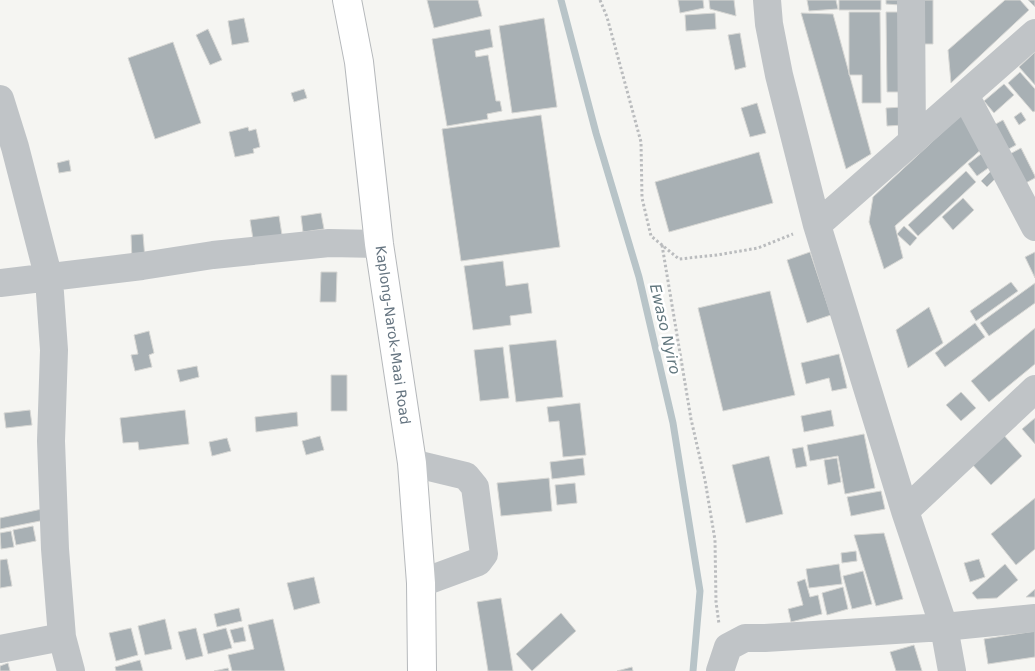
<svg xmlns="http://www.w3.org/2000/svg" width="1035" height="671" font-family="'DejaVu Sans',sans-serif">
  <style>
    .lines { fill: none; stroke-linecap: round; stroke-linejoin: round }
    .stream { stroke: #b8c4c8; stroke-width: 7 }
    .building { fill: #a8b0b4; stroke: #d7d7d4 }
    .highway-casing { stroke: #b5b8bb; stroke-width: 30 }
    .path { stroke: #babcbe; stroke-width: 3; stroke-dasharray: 2.5 2.5; stroke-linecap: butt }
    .minor { stroke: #c0c4c7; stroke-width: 28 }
    .highway { stroke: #fff; stroke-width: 28 }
    .labels { text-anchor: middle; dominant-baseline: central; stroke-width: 5; stroke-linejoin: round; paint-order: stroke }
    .street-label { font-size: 14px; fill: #667581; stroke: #fff }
    .water-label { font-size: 15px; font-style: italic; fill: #62777e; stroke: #fff }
  </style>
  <rect width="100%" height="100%" fill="#f5f5f2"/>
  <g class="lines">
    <path class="stream" d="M561,0L596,133L639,277L673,423L700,591L693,671"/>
  </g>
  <path class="building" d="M427,0H478L482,16L434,28Z
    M678,0H703L704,8L680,13Z
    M709,0H734L736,16L710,9Z
    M807,0H836L838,9L809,11Z
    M839,0H881V10H839Z
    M886,0H900V5L886,4Z
    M921,0H933V44H921Z
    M1005,0H1020L1029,10L951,83L948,50Z
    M1028,0H1035V7Z
    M849,12H880L881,103H862V75H849Z
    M886,12H903L904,92H887Z
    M715,13L716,29L686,31L685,15Z
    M801,13L833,14L871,154L846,169Z
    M244,18L249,42L232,45L228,21Z
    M544,18L557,107L512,113L499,26Z
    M208,29L222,60L210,65L196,35Z
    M490,29L493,47L475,51L476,57L488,55L496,101H500L502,111L487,114L488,119L447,126L432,39Z
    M740,33L746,67L735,70L728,35Z
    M173,42L201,123L155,139L128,58Z
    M1035,52V85L1019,67Z
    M1020,72L1035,89V111L1033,112L1008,83Z
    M1004,84L1014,95L994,113L984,101Z
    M304,89L307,98L294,102L291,93Z
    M757,103L766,133L750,137L741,108Z
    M903,107L904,125L887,126L886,108Z
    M964,112L984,147L895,226L903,258L884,269L869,222L873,197Z
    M1021,112L1026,120L1019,125L1014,117Z
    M541,115L560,247L461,261L442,129Z
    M1003,120L1016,145L1005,151L992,126Z
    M248,127L249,131L256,129L260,147L253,149L254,153L235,157L229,132Z
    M1021,148L1035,176V178L1022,185L1008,155Z
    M759,152L773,203L669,232L655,182Z
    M981,154L991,166L977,176L968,164Z
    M69,160L71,171L59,173L57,163Z
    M966,171L976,182L918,236L908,225Z
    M991,171L997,177L987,187L981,181Z
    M963,198L974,210L953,230L942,217Z
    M321,213L324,229L303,232L301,216Z
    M279,216L282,235L253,239L250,220Z
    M904,226L917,238L910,246L897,234Z
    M143,234L145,259L132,260L131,235Z
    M810,252L831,315L807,323L787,260Z
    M1035,252V278L1025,257Z
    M503,261L506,286L528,283L532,313L510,316L511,325L473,330L464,266Z
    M321,272H337L336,302H320Z
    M1011,282L1018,291L976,321L970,311Z
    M1035,283V303L989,336L980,323Z
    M770,291L795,395L723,411L698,308Z
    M929,307L943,343L908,368L896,330Z
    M975,323L985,337L945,367L935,353Z
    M1035,328V364L989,402L971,381Z
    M149,331L154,353L149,355L152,367L135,371L131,355L138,354L134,335Z
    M556,340L563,397L516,402L509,345Z
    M503,347L509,398L480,401L474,350Z
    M839,354L847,388L832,391L829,378L806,384L801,363Z
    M197,366L199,377L180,382L177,370Z
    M331,375H347V411H331Z
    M961,392L976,408L961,421L946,405Z
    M580,403L586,455L563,457L559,421L549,422L547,407Z
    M30,410L32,425L6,428L4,413Z
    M185,410L189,444L139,450L138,442L123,443L120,418Z
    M831,410L834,426L804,432L801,416Z
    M297,412L298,426L256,432L255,417Z
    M1035,418V444L1022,429Z
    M1002,433L1022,456L991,485L970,462Z
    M864,434L875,488L845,494L838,456L810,461L807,445Z
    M320,436L324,450L306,455L302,441Z
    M227,438L231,451L212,456L209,442Z
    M803,447L807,466L796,468L792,449Z
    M769,456L783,514L746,523L732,465Z
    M583,458L585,475L552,479L550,462Z
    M837,458L841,482L828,485L824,460Z
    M549,478L552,511L501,516L497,483Z
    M575,483L577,503L557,505L555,485Z
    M881,491L885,509L851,516L847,497Z
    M1035,498V549L1016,565L991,534Z
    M42,509L45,520L0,529V518Z
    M33,526L36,541L16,545L13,530Z
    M11,531L14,547L1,549L0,533Z
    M884,533L903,599L876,606L854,535Z
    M856,551L857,561L842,563L841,553Z
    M7,559L12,586L0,588V560Z
    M979,559L985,577L970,582L964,563Z
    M839,564L842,584L809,588L806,569Z
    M1005,564L1018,580L997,598L977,599L972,593Z
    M863,571L872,604L852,609L843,576Z
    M314,577L320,603L294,610L287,583Z
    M805,579L810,597L818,595L822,614L791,622L788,609L803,605L797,582Z
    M843,587L848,609L827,615L822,593Z
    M1035,589V597H1026Z
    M501,598L513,671H488L477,602Z
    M239,608L242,621L217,627L214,614Z
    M561,613L576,631L532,671L516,654Z
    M165,619L172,649L145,655L138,626Z
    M273,619L285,671H232L228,655L254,649L248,625Z
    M243,627L246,641L234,643L230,630Z
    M131,628L138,655L116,661L109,633Z
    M196,628L203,656L186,660L178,632Z
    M226,628L232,648L208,654L203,634Z
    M1035,631V657L988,664L984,639Z
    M914,645L922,671H896L890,652Z
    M140,660L143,671H116L115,667Z
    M8,663L10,671H0V666Z
    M632,667L633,671H617Z
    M228,668L229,671H214Z"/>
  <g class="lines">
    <g class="highway-casing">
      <path id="highway" d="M347,0L359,62L379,244L412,463L421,583L422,671"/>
    </g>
    <path class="path" d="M600,0L607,17L641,142L642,198L651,236L679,259L717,255L758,248L793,234
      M662,245L691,419L705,480L715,540L716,602L719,624"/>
    <path class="minor" d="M767,0L769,24L779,75L817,225L905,511L944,627L952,671
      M911,0L912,142
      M965,95L1035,227
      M0,99L15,147L49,279L54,350L51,441L55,549L62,637L71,671
      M817,225L1035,33
      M0,283L142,266L213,255L329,243L379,244
      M412,463L466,476L475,487L484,554L478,562L421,583
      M905,511L1035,389
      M0,649L62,637
      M720,671L728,647L745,638H765L944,627L1035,618"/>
    <use href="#highway" class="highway"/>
  </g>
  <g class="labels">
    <g class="street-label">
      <text transform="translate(393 335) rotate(82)">Kaplong-Narok-Maai Road</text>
    </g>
    <g class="water-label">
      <text transform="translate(665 329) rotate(77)">Ewaso Nyiro</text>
    </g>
  </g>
</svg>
